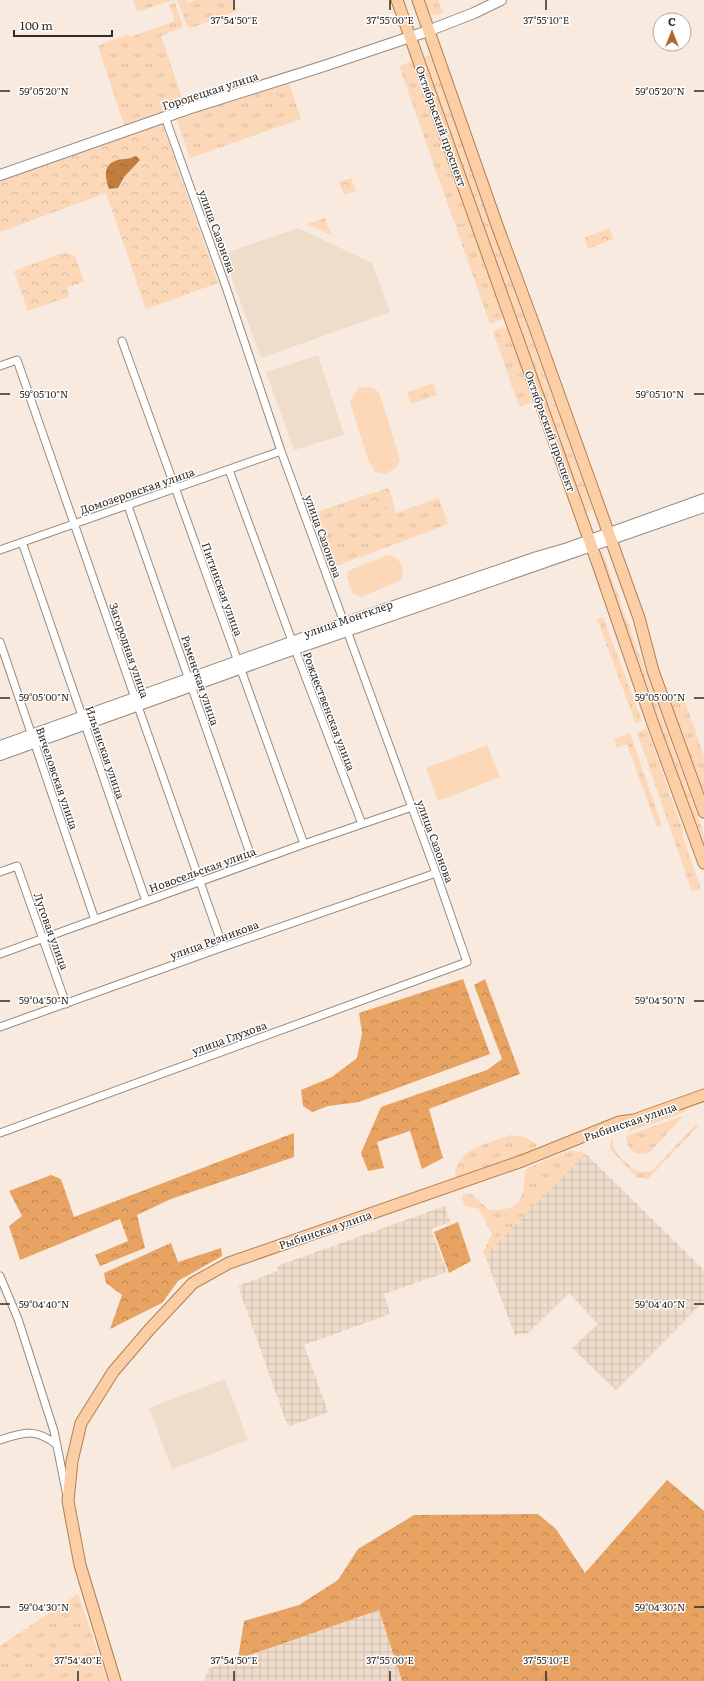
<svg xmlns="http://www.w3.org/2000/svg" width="704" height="1681" font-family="Literata,serif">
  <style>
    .built { fill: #f0dccb }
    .industrial { fill: url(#industrial-grid) }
    .grass { fill: url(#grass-tufts) }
    .forest { fill: url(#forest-crowns) }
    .park { fill: url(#park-crowns) }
    .pitch { fill: #fcd8b9 }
    .water { fill: url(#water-ripples) }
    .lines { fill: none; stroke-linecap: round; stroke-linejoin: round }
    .street-casing { stroke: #978b80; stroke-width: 9 }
    .secondary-casing { stroke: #978b80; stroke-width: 12 }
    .primary-casing { stroke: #b28053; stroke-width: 13 }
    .street { stroke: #fff; stroke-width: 7 }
    .secondary { stroke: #fff; stroke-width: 10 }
    .primary { stroke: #fbcea6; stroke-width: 11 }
    .ticks { fill: none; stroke: #312b27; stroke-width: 1.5 }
    .labels { text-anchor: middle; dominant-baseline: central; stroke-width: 3; stroke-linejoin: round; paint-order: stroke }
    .street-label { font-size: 11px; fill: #312b27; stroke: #fff }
    .ticks-label { font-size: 10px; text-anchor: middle; fill: #312b27; stroke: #fff; stroke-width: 3; stroke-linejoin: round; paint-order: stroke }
  </style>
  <defs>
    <pattern id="industrial-grid" width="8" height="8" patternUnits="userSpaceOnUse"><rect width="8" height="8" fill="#f0dccb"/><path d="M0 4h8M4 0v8" fill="none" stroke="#cebdae"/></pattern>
    <pattern id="grass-tufts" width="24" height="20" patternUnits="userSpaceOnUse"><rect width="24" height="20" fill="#fcd8b9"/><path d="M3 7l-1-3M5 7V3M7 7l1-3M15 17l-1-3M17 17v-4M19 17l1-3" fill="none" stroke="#d8ba9f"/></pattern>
    <pattern id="forest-crowns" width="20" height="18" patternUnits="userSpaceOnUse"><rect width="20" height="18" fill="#e8a363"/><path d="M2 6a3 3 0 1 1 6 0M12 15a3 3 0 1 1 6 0" fill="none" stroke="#bd8552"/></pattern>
    <pattern id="park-crowns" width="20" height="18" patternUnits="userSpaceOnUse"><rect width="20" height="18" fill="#fcd8b9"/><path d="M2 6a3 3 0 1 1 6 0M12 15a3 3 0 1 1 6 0" fill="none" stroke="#d8ba9f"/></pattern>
    <pattern id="water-ripples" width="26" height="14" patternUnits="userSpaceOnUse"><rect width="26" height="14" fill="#c07e3e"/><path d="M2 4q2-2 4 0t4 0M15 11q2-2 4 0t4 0" fill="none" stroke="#9d6734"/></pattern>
  </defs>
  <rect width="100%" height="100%" fill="#f8eade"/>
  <path class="built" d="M298,228L372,263L390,312L261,358L223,254Z
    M318,355L344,435L294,450L266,372Z
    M225,1379L248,1440L172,1469L149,1408Z"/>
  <path class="industrial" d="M585,1153L704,1270V1301L616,1390L572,1348L598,1324L569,1293L528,1333L515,1335L485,1256Z
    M445,1206L450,1222L431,1229L447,1272L384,1294L390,1314L304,1345L328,1412L288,1427L238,1286L278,1271L277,1266Z
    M379,1610L402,1681H204L208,1669Z"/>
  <path class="grass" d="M133,0H174L137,12Z
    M177,0H187L188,3L196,0H233L237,11L191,28L187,26Z
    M427,0H438L443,13C429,18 428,14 424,1Z
    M175,3L183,27L161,36L185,107L125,128L98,46L128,34L130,37L175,21L169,5Z
    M430,55L593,510L586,512L423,58Z
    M412,61L505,318L490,324L399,66Z
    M288,81L301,119L190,158L177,120Z
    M507,326L533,402L519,407L493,331Z
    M433,383L437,395L411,404L407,392Z
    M363,496L396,513L439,498L448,524L336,566L317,512Z
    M602,551L704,834V852L597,553Z
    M603,617L642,721L636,724L597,619Z
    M683,696L704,756V794L670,701Z
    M647,729L683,831V838L701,889L692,892L637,732Z
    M630,733L662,826L657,827L627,744L614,748L616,745L614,739Z
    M689,1106L685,1112L628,1132V1131L633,1124Z
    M680,1117H682L650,1152L646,1154L635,1153L628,1146L626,1136Z
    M696,1124L698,1126L648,1179L637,1178L610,1149L611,1138H613V1146L618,1155L633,1169L641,1172L652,1171Z
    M510,1135C520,1136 529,1137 537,1145L533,1152L457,1179L455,1176C455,1149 490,1143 510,1135Z
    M570,1150L585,1153L485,1256L483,1253L492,1234L479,1209L465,1206L462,1199L463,1194H471L489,1210C524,1211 522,1198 526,1169Z
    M78,1594L108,1681H0V1646Z"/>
  <path class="forest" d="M463,979L490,1054L359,1102L328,1106L312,1112L303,1106L301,1090L332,1077L357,1058L362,1033L359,1013Z
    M485,979L520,1074L429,1109L443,1158L422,1169L410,1131L377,1142L384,1168L368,1171L361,1153L381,1107L487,1070L502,1059L474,985Z
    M294,1133V1157L171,1199L137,1215L145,1248L100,1266L95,1255L128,1241L120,1219L20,1260L9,1226L22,1216L9,1191L51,1175L61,1179L74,1217Z
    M458,1222L471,1261L449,1273L434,1232Z
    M171,1243L178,1262L221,1248L222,1256L178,1281L162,1303L110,1329L122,1295L106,1283L104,1273Z
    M667,1480L704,1511V1681H402L379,1610L238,1659L244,1621L299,1605L338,1580L358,1549L414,1515L538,1514L556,1529L585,1573Z"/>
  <path class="park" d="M162,123L218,283L146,309L106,193L0,232V181Z
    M351,178L356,191L344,195L339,182Z
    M325,218L331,235L307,224Z
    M609,228L613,239L588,249L584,238Z
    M65,252L75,256L84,282L67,287L69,297L28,311L14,271Z
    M389,488L396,513L363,496Z"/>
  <path class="pitch" d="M360,387L372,388L379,392L400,460L396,468L385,474L375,472L368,460L350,402L354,394Z
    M388,555C400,556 406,570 401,580L361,597L353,594L347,579L348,571Z
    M487,745L500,777L438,801L426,768Z"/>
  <path class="water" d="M136,156L140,160L124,177L118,188L109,189C106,179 102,166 115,161C121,158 129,160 136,156Z"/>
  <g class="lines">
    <g class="street-casing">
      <path id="street" d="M122,341L304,844
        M0,366L17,360L135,698L223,947
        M229,470L299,660L362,824
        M128,506L253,862
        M22,542L146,901
        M0,550L281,451
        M0,642L95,920
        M0,872L17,866L66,1004
        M0,954L304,844L412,807
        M0,1027L223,947L436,873
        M0,1133L467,962L436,873L281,451L226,287L165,117
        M0,1276L18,1319L54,1431L66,1491
        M0,1440C24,1432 36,1428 57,1445"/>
    </g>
    <g class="secondary-casing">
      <path id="secondary" d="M0,175L188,109L324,66L428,31L474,13L501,0
        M0,746L356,619L537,557L568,548L704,499
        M0,755L295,649L704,507"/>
    </g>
    <g class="primary-casing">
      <path id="primary" d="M397,0L600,570L653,724L704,863
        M418,0L498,228L534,325L639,618L653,671L704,812
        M115,1681L80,1565L68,1501L72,1461L81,1423L113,1372L149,1330L193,1283L229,1263L522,1161L619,1122L634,1120L704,1095"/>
    </g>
    <use href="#street" class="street"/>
    <use href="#secondary" class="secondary"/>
    <use href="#primary" class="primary"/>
  </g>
  <path class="ticks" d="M234,0V10M390,0V10M546,0V10M0,91H10M694,91H704M0,394H10M694,394H704M0,698H10M694,698H704M0,1001H10M694,1001H704M0,1304H10M694,1304H704M0,1607H10M694,1607H704M78,1671V1681M234,1671V1681M390,1671V1681M546,1671V1681"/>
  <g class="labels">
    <g class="street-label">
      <text transform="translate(210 90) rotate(-18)">Городецкая улица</text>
      <text transform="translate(442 126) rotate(70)">Октябрьский проспект</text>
      <text transform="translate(218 231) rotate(70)">улица Сазонова</text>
      <text transform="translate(551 431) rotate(70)">Октябрьский проспект</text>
      <text transform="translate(137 490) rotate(-19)">Домозеровская улица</text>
      <text transform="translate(324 536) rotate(70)">улица Сазонова</text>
      <text transform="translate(223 589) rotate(70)">Питинская улица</text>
      <text transform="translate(348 618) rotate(-19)">улица Монтклер</text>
      <text transform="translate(130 650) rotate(71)">Загородная улица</text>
      <text transform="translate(201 680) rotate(71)">Раменская улица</text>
      <text transform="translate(330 711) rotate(69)">Рождественская улица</text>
      <text transform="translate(106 752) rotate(71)">Ильинская улица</text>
      <text transform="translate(58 778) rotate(71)">Вичеловская улица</text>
      <text transform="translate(436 841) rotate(70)">улица Сазонова</text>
      <text transform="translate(202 869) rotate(-20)">Новосельская улица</text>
      <text transform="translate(52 931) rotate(70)">Луговая улица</text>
      <text transform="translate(214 939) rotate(-20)">улица Резникова</text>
      <text transform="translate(229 1037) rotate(-20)">улица Глухова</text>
      <text transform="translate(630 1121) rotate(-19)">Рыбинская улица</text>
      <text transform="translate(325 1229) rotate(-19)">Рыбинская улица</text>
    </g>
  </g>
  <g class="ticks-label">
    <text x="234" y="24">37°54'50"E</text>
    <text x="390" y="24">37°55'00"E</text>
    <text x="546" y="24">37°55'10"E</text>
    <text x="44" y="95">59°05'20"N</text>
    <text x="660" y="95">59°05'20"N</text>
    <text x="44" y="398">59°05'10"N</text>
    <text x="660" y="398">59°05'10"N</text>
    <text x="44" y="701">59°05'00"N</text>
    <text x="660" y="701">59°05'00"N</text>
    <text x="44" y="1004">59°04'50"N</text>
    <text x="660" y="1004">59°04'50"N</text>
    <text x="44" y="1308">59°04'40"N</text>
    <text x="660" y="1308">59°04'40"N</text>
    <text x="44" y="1611">59°04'30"N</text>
    <text x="660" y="1611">59°04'30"N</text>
    <text x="78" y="1664">37°54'40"E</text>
    <text x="234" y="1664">37°54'50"E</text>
    <text x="390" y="1664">37°55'00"E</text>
    <text x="546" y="1664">37°55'10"E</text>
  </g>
  <g transform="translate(672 32)"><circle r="19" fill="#ffffff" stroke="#adaaa9"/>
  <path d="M0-3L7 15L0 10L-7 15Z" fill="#aa6d31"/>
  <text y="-6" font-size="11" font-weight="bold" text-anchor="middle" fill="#312b27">С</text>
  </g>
  <path d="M14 30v6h98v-6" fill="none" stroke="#312b27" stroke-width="2"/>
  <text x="20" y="30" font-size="12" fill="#312b27" stroke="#ffffff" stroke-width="3" paint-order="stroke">100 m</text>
</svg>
